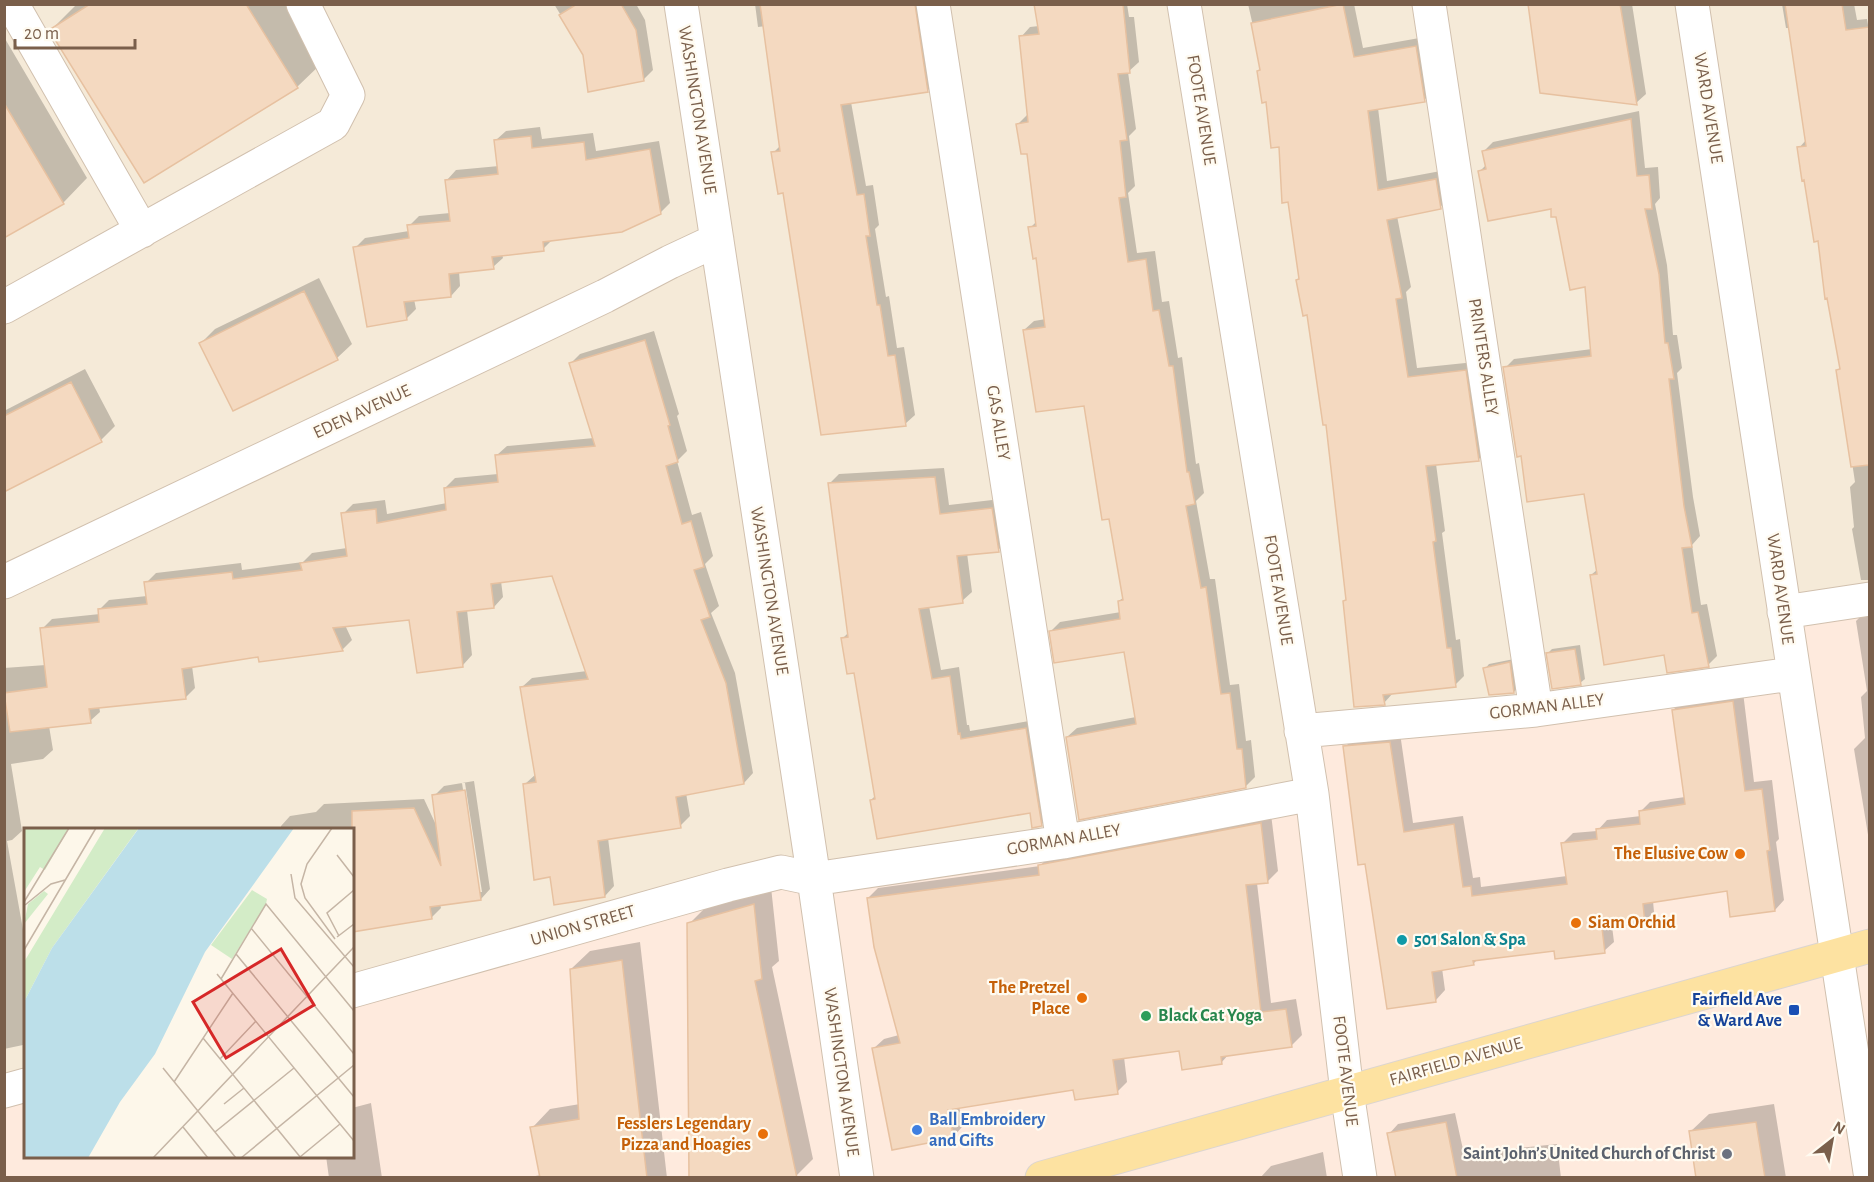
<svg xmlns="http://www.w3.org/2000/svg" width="1874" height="1182" font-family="'Alegreya Sans',sans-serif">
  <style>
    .residential { fill: #f5ead8 }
    .commercial { fill: #feeadd }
    .shadow { fill: #0003; fill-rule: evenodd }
    .building { fill: #f4d9c0; stroke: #e7c1a0; stroke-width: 1.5 }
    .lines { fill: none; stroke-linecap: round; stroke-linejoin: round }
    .minor-casing { stroke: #d1c0ae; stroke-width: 35 }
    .major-casing { stroke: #dcd5d0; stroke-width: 35 }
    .minor { stroke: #fff; stroke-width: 33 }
    .major { stroke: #fde2a1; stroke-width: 33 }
    .food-dot { fill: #e8710a; stroke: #fffbf1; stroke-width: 2 }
    .culture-dot { fill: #0f9aa8; stroke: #fffbf1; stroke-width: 2 }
    .transit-dot { fill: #1a4fb4; stroke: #fffbf1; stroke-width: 2 }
    .leisure-dot { fill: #2e9e5b; stroke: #fffbf1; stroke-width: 2 }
    .shop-dot { fill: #3f7fe0; stroke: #fffbf1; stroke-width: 2 }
    .worship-dot { fill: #6b7280; stroke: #fffbf1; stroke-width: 2 }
    .labels { text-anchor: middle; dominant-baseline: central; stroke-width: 4.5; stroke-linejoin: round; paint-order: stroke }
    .street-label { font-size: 18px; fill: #7a5f4b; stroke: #fffbf1 }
    .food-label { font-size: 18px; font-weight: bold; fill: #c56008; stroke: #fffbf1; text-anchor: end }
    .culture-label { font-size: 18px; font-weight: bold; fill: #0d838f; stroke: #fffbf1; text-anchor: start }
    .transit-label { font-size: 18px; font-weight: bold; fill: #164399; stroke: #fffbf1; text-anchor: end }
    .leisure-label { font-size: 18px; font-weight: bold; fill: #27864d; stroke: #fffbf1; text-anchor: start }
    .shop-label { font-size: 18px; font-weight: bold; fill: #366cbe; stroke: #fffbf1; text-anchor: start }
    .worship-label { font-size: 18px; font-weight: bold; fill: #5b616d; stroke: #fffbf1; text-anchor: end }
    .inset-road { fill: none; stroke: #c5b5a5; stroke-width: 1.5 }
    .view { fill: #d62828; fill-opacity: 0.15; stroke: #d62828; stroke-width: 3 }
    .inset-edge { fill: none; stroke: #7a5f4b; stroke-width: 3 }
  </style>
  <rect width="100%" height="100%" fill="#fdf7ea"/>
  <path class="residential" d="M5,5H1869V599L1792,674L1312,794L353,991L352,830H26L25,1085L5,1091Z"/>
  <path class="commercial" d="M1869,599V1177L5,1178V1091L25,1085L26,1156H352L353,991L728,885L1312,794L1301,731L1792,674L1784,612Z"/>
  <path class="shadow" d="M77,4H285L322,63L297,87L51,30Z
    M554,4H636L645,20L653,70L644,79L585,55Z
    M755,4H924L936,82L927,91L851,102L866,186L873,185L879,225L875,229L886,297L889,296L897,348L904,347L915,415L905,424L784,191L773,153L781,145L765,26L758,27Z
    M1036,4H1127L1129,17H1134L1139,62L1128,72L1136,129L1129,136L1135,186L1128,193L1137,253L1155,251L1162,302L1169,301L1178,358L1182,357L1196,464L1199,463L1204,493L1196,501L1210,579H1215L1230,685L1239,684L1246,741L1251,740L1255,777L1246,786L1067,737L1077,728L1136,717L1125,650L1051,631L1060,622L1121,612L1119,601L1124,597L1110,517L1085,405L1024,330L1034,321L1046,319L1037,257L1030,228L1037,221L1029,152L1018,124L1027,115L1021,37L1030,27L1039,26Z
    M1248,4H1354L1363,48L1425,37L1434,91L1424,100L1378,108L1387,181L1446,170L1450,198L1440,207L1397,216L1411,287L1406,292L1417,368L1475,362L1488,450L1479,459L1436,464L1445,531L1442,533L1456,640L1460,639L1464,676L1455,685L1393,693L1384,703L1345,601L1348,598L1327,423L1309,313L1297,280L1300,278L1280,145Z
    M1530,4H1632L1646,94L1636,103Z
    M1782,4H1854L1857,20L1867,19L1870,37V580H1861L1852,529L1854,527L1850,487L1855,482L1838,370L1841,367L1819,240L1799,148L1806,140L1790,28H1786Z
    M4,37L87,178L63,203L4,237Z
    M1639,111L1645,168L1658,167L1660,198L1655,204L1667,265L1673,335H1677L1682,368L1677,373L1693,497L1700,536L1692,545L1701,605L1707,604L1717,656L1708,665L1665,653L1591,575L1598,569L1585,493L1522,454L1505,368L1514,359L1592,349L1587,285L1557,215L1552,208L1480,171L1487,164L1484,151L1493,142Z
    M540,127L542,139L593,133L596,151L659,141L670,203L660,213L553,239L543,249L502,254L503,258L493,267L459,271L460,286L451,296L414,299L416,309L406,319L355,248L365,238L409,231V226L419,216L450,213L447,180L456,170L499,166L496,140L506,131Z
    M319,278L352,344L337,358L201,343L215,329Z
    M654,331L679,414L677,416L687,451L677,461L692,515L701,512L713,556L705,564L719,606L711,613L735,673L753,773L744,783L686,793L690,816L680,826L608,838L614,886L605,896L551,875L525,784L536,774L522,687L532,678L587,671L553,574L501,581L503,597L494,607L467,610L472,655L463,665L410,618L345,625L352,640L342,650L260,661V656L192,666L195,688L185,698L99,706L100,712L90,721L49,726L53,750L43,759L11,764L22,831L12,840L7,841L26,946V1042L23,1045L4,1049V668L46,665L42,629L52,619L100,614L99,610L109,600L147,596L146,583L156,573L241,563L242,570L303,562L312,553L347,548L343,514L353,504L385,500L387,514L447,503L445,488L455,478L498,474L497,455L507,446L594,438L571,363L580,354Z
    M85,369L115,426L101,440L4,490V411Z
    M944,468L949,505L1001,499L1008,541L998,550L967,553L972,592L962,601L929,606L941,670L959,667L967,725H969L970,731L1035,720L1050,815L1041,825L1031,811L871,800L876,795L856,671L842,639L849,632L830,483L839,474Z
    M1867,610H1870V847L1854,749L1865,738L1861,697L1867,691L1856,621Z
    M1580,645L1585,679L1580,683L1548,653L1552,649Z
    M1514,659L1518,687L1514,692L1485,669L1489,664Z
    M1743,692L1754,782L1772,780L1779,839L1776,842L1784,900L1775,910L1728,889L1653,901L1654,912L1644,922L1612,926L1614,942L1604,951L1556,949L1478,959L1473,964L1442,968L1445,990L1436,1000L1366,863L1345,747L1355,737L1400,733L1413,823L1463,816L1473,878L1480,877L1481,887L1567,876L1563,843L1573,833L1597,831L1607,820L1641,816L1640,812L1650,802L1685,797L1673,710L1683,701Z
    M474,781L490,889L481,899L440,904L441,908L431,918L352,830H281V826L290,816L316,812L324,804L424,799L437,827L434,796L444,786ZM462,783H465L482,892H479Z
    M1271,814L1278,871L1268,881L1257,883L1271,1003L1296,999L1302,1035L1292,1045L1229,1054L1221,1063L1180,1049L1124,1057L1127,1082L1117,1092L1074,1088L959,1106L963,1126L953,1137L873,1049L884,1039L899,1035L868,898L878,888L1040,866L1050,855Z
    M771,887L779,961L772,967L813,1159L796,1176L689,924L706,907Z
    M640,942L667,1178H524L541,1175L532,1128L550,1109L580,1104L571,969L590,951Z
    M371,1103L382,1178H329L326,1156H352V1108Z
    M1774,1104L1786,1178H1697L1690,1132L1709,1114Z
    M1455,1113L1464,1154L1557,1144L1561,1178H1398L1389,1134L1398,1124Z
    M1323,1152L1327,1178H1260L1271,1166Z"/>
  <path class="building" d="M90,4H246L298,88L144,183L49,30Z
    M577,4H621L636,30L644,81L588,92L583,55L559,15Z
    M760,4H915L928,92L841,105L857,195L864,194L870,236H866L877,305H880L888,356L895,355L906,426L821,435L783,193L778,194L771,152L780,151Z
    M1034,4H1123L1130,73L1118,74L1127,140L1120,141L1126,197L1119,198L1128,262L1146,259L1153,311L1159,310L1169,366H1173L1187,472H1189L1195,504L1186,506L1201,588L1206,587L1221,694L1230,693L1237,749H1242L1246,788L1079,820L1066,737L1136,724L1124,652L1054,663L1049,631L1120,619L1118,601L1123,600L1109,519L1102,520L1084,406L1036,412L1023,330L1045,327L1036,258L1033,259L1028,227L1036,226L1027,154H1021L1016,124L1028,122L1019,36L1039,34Z
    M1343,4L1354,57L1416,46L1425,102L1368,111L1378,190L1436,179L1441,209L1387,220L1402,298L1396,299L1408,377L1466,370L1479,461L1426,466L1436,541L1433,542L1447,648H1451L1456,687L1383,695L1385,705L1354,707L1343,601L1346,600L1326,425H1323L1307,315L1303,316L1296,280L1299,279L1288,202L1282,203L1279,147L1271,148L1266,102L1262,103L1257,71L1260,70L1251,23Z
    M1528,4H1620L1637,105L1540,93Z
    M1785,4H1842L1846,30L1869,27V465L1851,467L1836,370L1840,369L1827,298L1825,299L1818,241L1814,242L1804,180L1802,181L1797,147L1806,146Z
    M4,103L64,204L4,238Z
    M1631,119L1637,176L1649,175L1652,209H1645L1659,274L1665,343H1668L1674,379H1669L1684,506L1692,547L1682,548L1692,613L1698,612L1709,667L1667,673L1664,655L1604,665L1590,575L1597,574L1584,494L1527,502L1521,456L1517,457L1503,367L1591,356L1585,287L1570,290L1556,217H1551V209L1488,221L1478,171L1486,169L1482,151Z
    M531,136L532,148L584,142L586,160L650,149L661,214L622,232L543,242L544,251L492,257L494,269L449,274L451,297L404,302L407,320L367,327L353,247L409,238L407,225L450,221L445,180L498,174L494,140Z
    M304,291L338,360L233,411L199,343Z
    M645,340L670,425L668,426L678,462L666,466L682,524L691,521L704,567L694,570L710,617L701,620L726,683L744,784L676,797L681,828L598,841L605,897L554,905L550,877L534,880L523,784L536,782L520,687L588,679L552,576L491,584L494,608L457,612L463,667L417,673L409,620L333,628L343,651L259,662L258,657L182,669L186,699L89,709L91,723L10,732L4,693L47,687L40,628L99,622L98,609L147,604L144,582L232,572L233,579L302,570L300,563L347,556L341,513L376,509L377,523L446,510L444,488L498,482L495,455L595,446L569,363Z
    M71,382L102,442L4,492V416Z
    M935,477L940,514L992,508L999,552L957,556L963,603L919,609L932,679L950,676L958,734L960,733L961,739L1026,728L1042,826L1032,828L1030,813L877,839L870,800L875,799L854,673L847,674L841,638L848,637L828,483Z
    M1575,649L1581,685L1552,689L1546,653Z
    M1510,662L1514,693L1489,695L1483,668Z
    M1733,701L1745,791L1762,789L1770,850L1767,851L1775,911L1730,917L1727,891L1643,904L1645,923L1602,928L1605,953L1555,959L1554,951L1473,961L1474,965L1432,972L1436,1002L1387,1009L1365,864L1358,865L1343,746L1390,742L1404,832L1454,824L1463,887L1471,886L1472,896L1567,884L1561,843L1597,839L1596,829L1640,824L1639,811L1685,804L1672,710Z
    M465,790L481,900L430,907L432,919L352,932V811L414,808L441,866L432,795Z
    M1261,823L1268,883L1246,885L1261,1012L1286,1009L1292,1047L1221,1057L1222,1064L1182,1070L1179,1051L1113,1060L1118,1094L1075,1100L1073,1090L948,1110L954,1138L892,1150L872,1048L900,1043L874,947L867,898L1039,875L1038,865Z
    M754,904L762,979L755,981L797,1178H689L687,923Z
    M622,960L647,1178H540L530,1127L579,1119L570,969Z
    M1446,1122L1457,1178H1396L1387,1133Z
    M1756,1122L1765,1178H1696L1689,1131Z"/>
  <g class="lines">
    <g class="minor-casing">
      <path id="minor" d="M12,4L142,231
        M681,4L814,879L857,1178
        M933,4L1063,842
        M1184,4L1312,794L1347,1092L1360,1178
        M1429,4L1536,710
        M1692,4L1870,1172
        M4,307L333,124L348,95L303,4
        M4,582L605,296L670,262L717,240
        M1784,612L1870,599
        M1301,731L1536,710L1792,674
        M352,991L728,885L781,872L814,879L1063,842L1312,794
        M4,1091L26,1085"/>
    </g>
    <g class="major-casing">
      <path id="major" d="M1042,1178L1870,946"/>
    </g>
    <use href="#minor" class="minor"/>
    <use href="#major" class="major"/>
  </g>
  <g class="food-dot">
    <circle cx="1740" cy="854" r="6"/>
    <circle cx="1576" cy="923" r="6"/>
    <circle cx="1082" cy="998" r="6"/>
    <circle cx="763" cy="1134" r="6"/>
  </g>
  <circle class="culture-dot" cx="1402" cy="940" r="6"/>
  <rect class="transit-dot" x="1788" y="1004" width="12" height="12" rx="3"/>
  <circle class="leisure-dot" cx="1146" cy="1016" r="6"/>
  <circle class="shop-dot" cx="917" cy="1130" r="6"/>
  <circle class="worship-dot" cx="1727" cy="1154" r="6"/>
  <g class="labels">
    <g class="street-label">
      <text transform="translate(1708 108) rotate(81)">WARD AVENUE</text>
      <text transform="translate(697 110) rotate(81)">WASHINGTON AVENUE</text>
      <text transform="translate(1201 110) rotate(81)">FOOTE AVENUE</text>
      <text transform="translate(1483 357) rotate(81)">PRINTERS ALLEY</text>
      <text transform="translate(362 412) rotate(-25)">EDEN AVENUE</text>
      <text transform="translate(998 423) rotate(81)">GAS ALLEY</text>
      <text transform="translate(1780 589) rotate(82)">WARD AVENUE</text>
      <text transform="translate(1278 590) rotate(81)">FOOTE AVENUE</text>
      <text transform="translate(769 591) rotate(81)">WASHINGTON AVENUE</text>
      <text transform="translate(1547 707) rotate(-7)">GORMAN ALLEY</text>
      <text transform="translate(1064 840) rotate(-10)">GORMAN ALLEY</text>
      <text transform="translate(583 926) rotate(-16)">UNION STREET</text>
      <text transform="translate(1456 1062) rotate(-16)">FAIRFIELD AVENUE</text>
      <text transform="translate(1345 1071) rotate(83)">FOOTE AVENUE</text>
      <text transform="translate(841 1072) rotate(82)">WASHINGTON AVENUE</text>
    </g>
    <g class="food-label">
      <text x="1728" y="854">The Elusive Cow</text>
      <text x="1588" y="923" text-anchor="start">Siam Orchid</text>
      <text x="1070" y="988">The Pretzel<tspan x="1070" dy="21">Place</tspan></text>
      <text x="751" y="1124">Fesslers Legendary<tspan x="751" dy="21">Pizza and Hoagies</tspan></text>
    </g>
    <g class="culture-label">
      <text x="1414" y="940">501 Salon &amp; Spa</text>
    </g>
    <g class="transit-label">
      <text x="1782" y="1000">Fairfield Ave<tspan x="1782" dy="21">&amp; Ward Ave</tspan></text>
    </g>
    <g class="leisure-label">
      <text x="1158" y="1016">Black Cat Yoga</text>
    </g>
    <g class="shop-label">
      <text x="929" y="1120">Ball Embroidery<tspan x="929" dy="21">and Gifts</tspan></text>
    </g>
    <g class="worship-label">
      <text x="1715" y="1154">Saint John’s United Church of Christ</text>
    </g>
  </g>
  <g transform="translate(24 828)">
    <rect width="330" height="330" fill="#fdf7ea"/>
    <path d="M0,0H45L21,42L16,39L0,64ZM81,0L114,1L28,120L0,174V134ZM228,62L243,71L242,76L208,131L187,117ZM20,63L24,66L0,96L4,76Z" fill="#d3ecc7"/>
    <path d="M115,0H270L181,124L131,226L96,274L64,330H0V174L28,120Z" fill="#bcdfe9"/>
    <path class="inset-road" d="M308,0L283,36L277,56L281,70L311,111M313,27L330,49M267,46L271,70L330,139M0,74L45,0M1,77L27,56L41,52M227,100L330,226M315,108L303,85L330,62M313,109L330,96M0,122L72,0M212,126L330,269M193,146L330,313M197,151L242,76L330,183M179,210L277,330M196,231L232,193M139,240L212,330M150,254L209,165M200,276L220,260M159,299L184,330M191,304L270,240M276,329L316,296M129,330L330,119M217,330L330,237"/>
    <path class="view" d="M257,121L290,177L202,230L169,174Z"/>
    <rect width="330" height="330" class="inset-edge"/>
  </g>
  <rect width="1874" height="1182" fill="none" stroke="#7a5f4b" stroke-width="12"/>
  <g transform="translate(1832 1140) rotate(31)" stroke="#fffbf1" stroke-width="4.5" paint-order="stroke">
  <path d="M0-4.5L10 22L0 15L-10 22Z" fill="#7a5f4b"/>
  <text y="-9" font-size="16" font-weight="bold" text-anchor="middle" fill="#7a5f4b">N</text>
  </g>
  <path d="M15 39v9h120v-9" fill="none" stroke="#7a5f4b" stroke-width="3"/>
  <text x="24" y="39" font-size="18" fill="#7a5f4b" stroke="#fffbf1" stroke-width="4.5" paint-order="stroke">20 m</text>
</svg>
